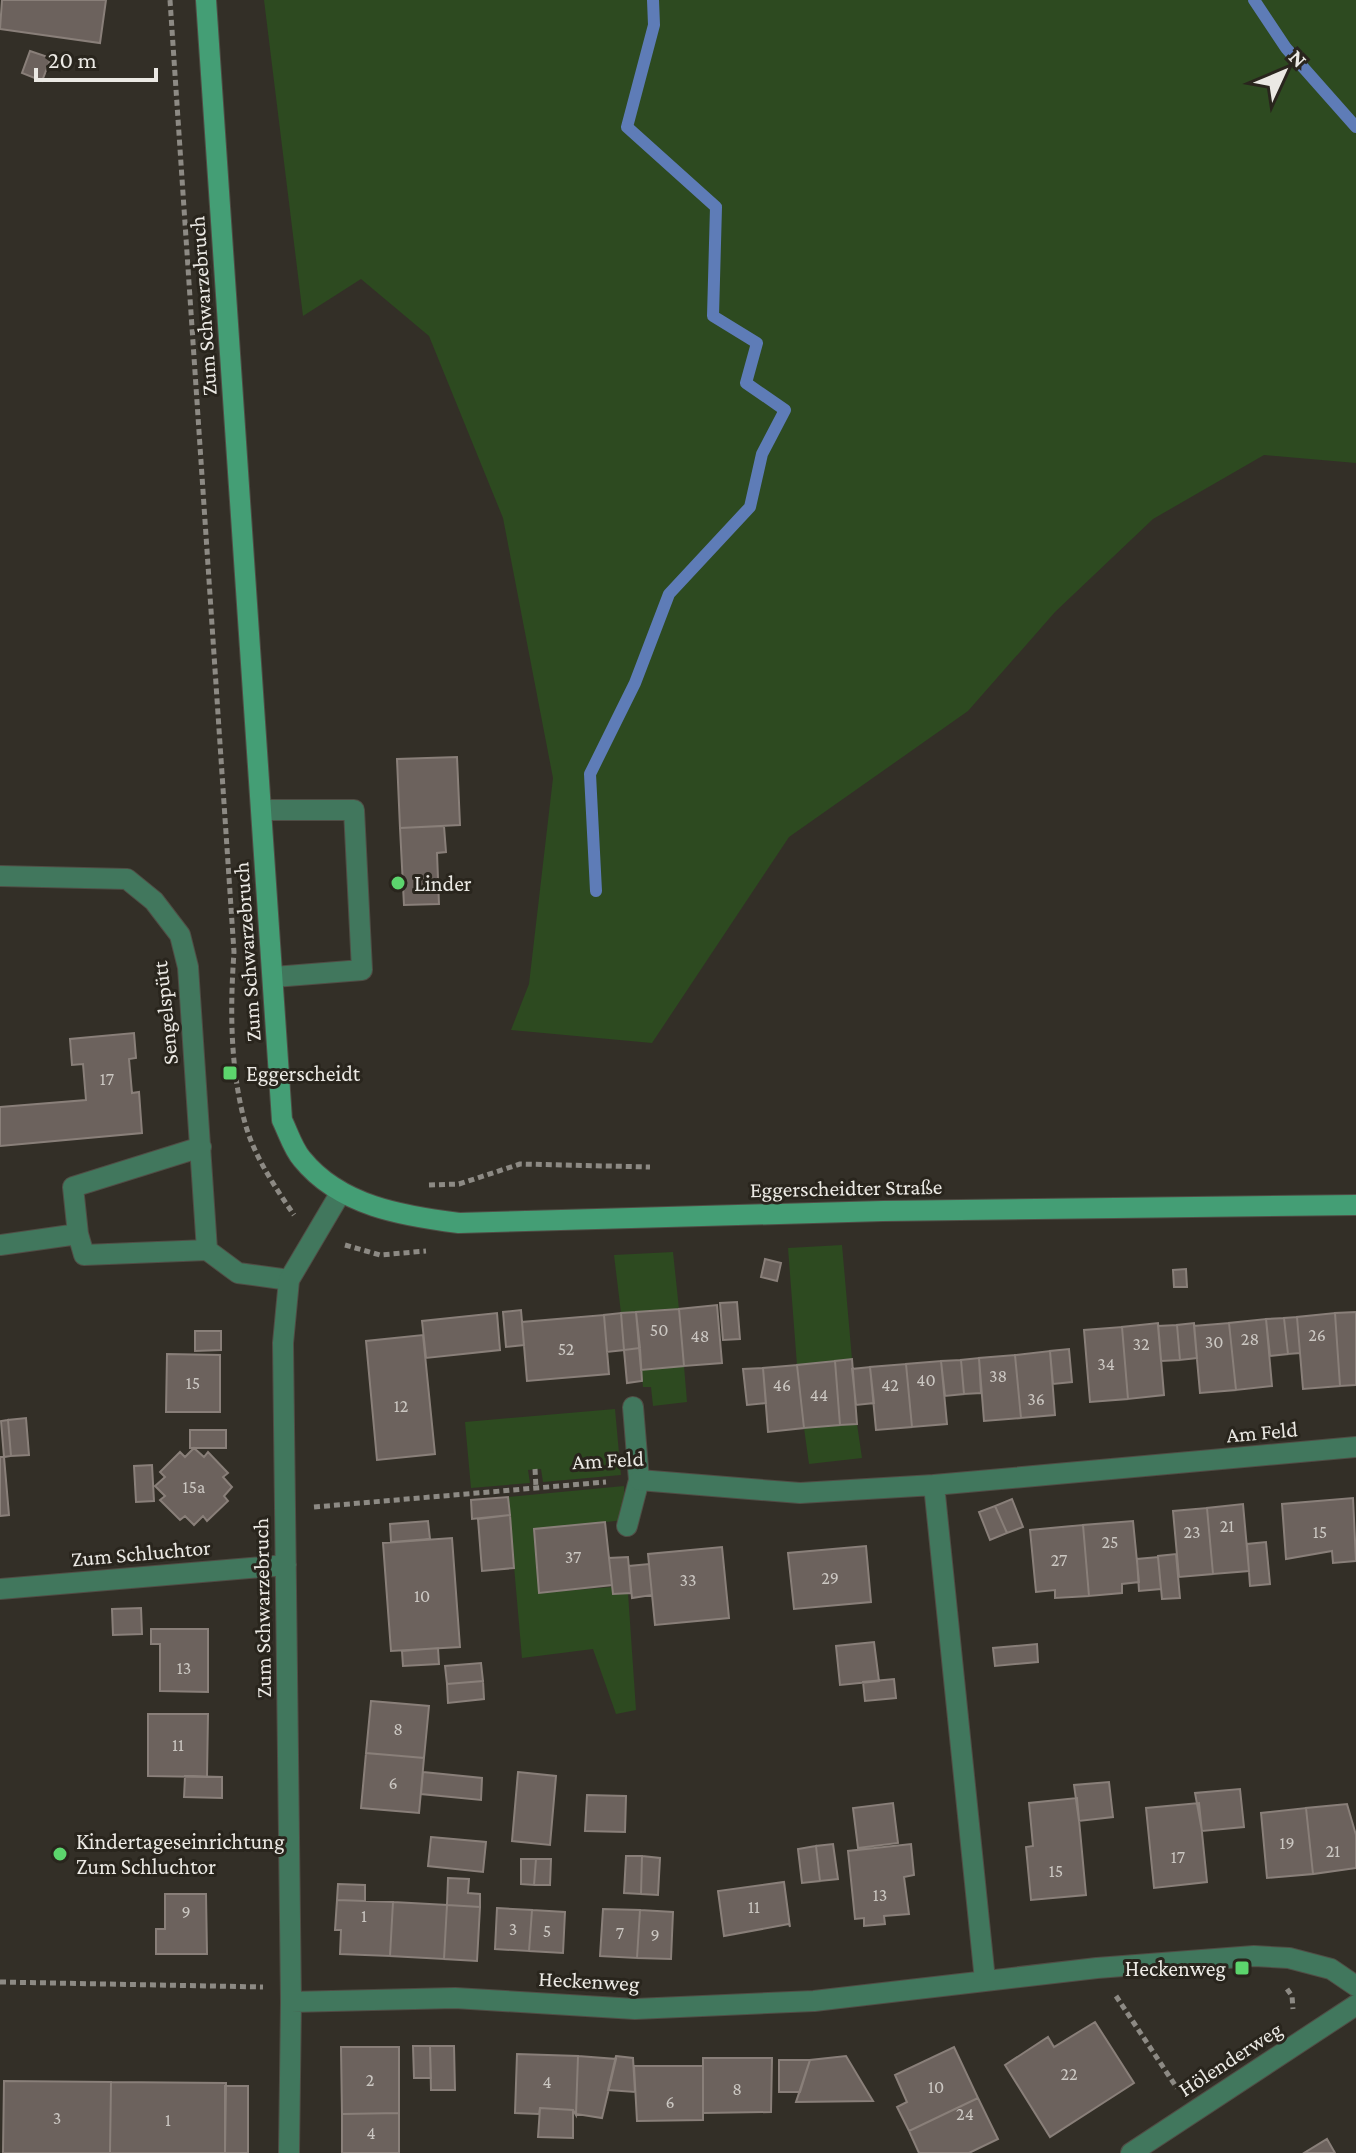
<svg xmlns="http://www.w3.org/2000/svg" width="1356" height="2153" font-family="'Crimson Pro',serif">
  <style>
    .green { fill: #2d4a20 }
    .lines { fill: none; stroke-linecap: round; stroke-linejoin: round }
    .stream { stroke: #5e7cb7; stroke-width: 12 }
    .building { fill: #6c625d; stroke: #897f79; stroke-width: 2 }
    .lane-casing { stroke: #504d45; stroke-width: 22 }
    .street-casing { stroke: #504d45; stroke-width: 22 }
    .secondary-casing { stroke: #504d45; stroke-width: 22 }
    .path { stroke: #8d8a84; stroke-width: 5; stroke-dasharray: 6 4; stroke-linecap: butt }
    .lane { stroke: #41775d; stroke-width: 20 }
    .street { stroke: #41775d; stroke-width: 20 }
    .secondary { stroke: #449e75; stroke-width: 20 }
    .poi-dot { fill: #5cd56d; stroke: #29251d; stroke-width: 3 }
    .labels { text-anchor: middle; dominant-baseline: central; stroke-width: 6; stroke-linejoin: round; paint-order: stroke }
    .number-label { font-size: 18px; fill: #cbc7c2 }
    .street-label { font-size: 22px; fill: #ebe9e4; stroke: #29251d }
    .poi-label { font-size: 22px; fill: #ebe9e4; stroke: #29251d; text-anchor: start }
  </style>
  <rect width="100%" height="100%" fill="#332f27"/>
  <path class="green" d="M264,0H1356V463L1264,455L1153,519L1055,612L968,711L789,837L652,1043L511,1030L529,984L553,778L503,518L429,336L361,279L303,316Z
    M842,1245L852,1359L797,1365L788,1248Z
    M673,1252L679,1309L621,1313L614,1255Z
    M684,1366L687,1402L653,1406L651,1387H643L641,1370Z
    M615,1409L621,1475L543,1482L541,1469L528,1470L530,1483L471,1488L465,1422Z
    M857,1424L862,1458L809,1464L804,1428Z
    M624,1486L626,1520L533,1529L539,1593L612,1587L628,1593L636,1710L616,1714L593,1649L522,1658L508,1497Z"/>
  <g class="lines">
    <path class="stream" d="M1254,0L1286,48L1356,127
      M596,891L590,774L635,683L669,594L750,507L762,454L785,410L746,383L757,343L713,316L716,207L627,127L654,25L653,0"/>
  </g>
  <path class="building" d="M2,0H106L100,43L0,29Z
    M30,51L51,58L42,81L22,73Z
    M457,757L460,825L400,828L397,759Z
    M444,826L446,852L437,853L439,904L404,905L400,828Z
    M134,1033L136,1058L129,1059L132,1093L139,1092L142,1133L0,1146V1107L86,1100L83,1064L72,1065L70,1039Z
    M765,1259L781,1263L777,1281L761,1277Z
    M1186,1269L1187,1287H1174L1173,1270Z
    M737,1302L740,1339L723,1340L720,1303Z
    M717,1305L722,1363L684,1366L679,1309Z
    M679,1309L684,1366L641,1370L636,1312Z
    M521,1310L524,1345L506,1347L503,1312Z
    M636,1312L640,1348L624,1350L621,1313Z
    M1356,1312V1385L1340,1386L1335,1313Z
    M497,1313L500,1350L426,1358L422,1321Z
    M621,1313L624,1350L607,1352L604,1315Z
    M1335,1313L1340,1386L1303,1389L1297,1317Z
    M604,1315L609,1374L527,1381L522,1322Z
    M1297,1317L1300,1353L1288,1354L1284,1318Z
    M1284,1318L1288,1354L1270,1356L1266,1319Z
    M1266,1319L1272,1386L1236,1390L1229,1323Z
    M1158,1323L1164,1395L1128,1399L1122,1327Z
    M1194,1323L1197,1358L1180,1360L1177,1325Z
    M1229,1323L1236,1390L1200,1393L1194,1326Z
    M1177,1325L1180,1360L1161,1361L1158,1326Z
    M1122,1327L1128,1399L1090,1402L1084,1330Z
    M195,1331H221V1350L195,1351Z
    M423,1335L435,1454L377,1460L366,1341Z
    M640,1348L642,1381L627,1383L624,1350Z
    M1069,1349L1072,1382L1053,1384L1050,1351Z
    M1050,1351L1055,1415L1021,1418L1015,1355Z
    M167,1354L220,1355V1412H166Z
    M1015,1355L1021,1418L984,1421L979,1358Z
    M979,1358L981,1393L964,1394L961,1360Z
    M852,1359L857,1424L840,1425L835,1361Z
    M961,1360L964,1394L945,1396L941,1361Z
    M835,1361L840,1425L804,1428L797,1365Z
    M941,1361L947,1424L912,1427L906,1364Z
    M906,1364L912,1427L876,1430L870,1367Z
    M797,1365L804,1428L768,1432L763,1368Z
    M870,1367L874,1403L856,1405L852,1369Z
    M763,1368L766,1403L747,1405L743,1369Z
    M26,1418L29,1455L11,1456L8,1420Z
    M8,1420L11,1456L4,1457L1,1421Z
    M190,1430H226V1448H190Z
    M194,1448L204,1457L208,1452L228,1473L223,1477L232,1487L224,1496L228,1501L207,1521L203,1516L194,1525L185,1516L180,1520L160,1500L165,1496L155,1486L165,1477L160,1472L180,1452L185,1457Z
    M0,1457H4L9,1515L0,1516Z
    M152,1465L154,1501L136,1502L134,1466Z
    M508,1497L510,1515L472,1519L471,1500Z
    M1353,1498L1356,1561L1333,1563L1332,1551L1286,1559L1282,1504Z
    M1012,1499L1023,1527L1007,1533L995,1506Z
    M1243,1504L1249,1571L1213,1574L1207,1508Z
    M995,1506L1007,1533L990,1540L979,1512Z
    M1207,1508L1213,1574L1179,1577L1173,1511Z
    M510,1515L514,1568L482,1571L478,1519Z
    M428,1521L430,1539L391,1542L390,1524Z
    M1133,1521L1139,1582L1122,1584V1593L1089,1596L1083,1525Z
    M605,1522L612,1585L539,1593L534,1529Z
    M1083,1525L1089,1596L1055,1598V1590L1036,1592L1030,1530Z
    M452,1538L460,1647L391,1651L383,1543Z
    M1266,1542L1270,1584L1250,1586L1247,1544Z
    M866,1546L871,1602L794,1609L788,1553Z
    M722,1547L729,1618L655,1625L648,1554Z
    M1176,1554L1180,1598L1162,1599L1158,1556Z
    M628,1557L631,1593L613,1594L609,1558Z
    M1158,1557L1161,1589L1139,1591L1137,1559Z
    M649,1564L652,1595L632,1598L629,1566Z
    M141,1608L142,1634L113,1635L112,1609Z
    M151,1629H208V1692L160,1691V1644H151Z
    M874,1642L879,1681L840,1685L836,1646Z
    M1037,1644L1038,1662L995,1666L993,1648Z
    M438,1648L439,1664L403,1666L402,1651Z
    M481,1663L483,1681L447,1684L445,1666Z
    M894,1679L896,1698L865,1701L863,1682Z
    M483,1681L484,1699L448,1703L447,1684Z
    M371,1701L429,1706L424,1758L366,1753Z
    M148,1714H208L207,1777L148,1776Z
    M366,1753L424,1758L419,1813L361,1808Z
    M423,1772L482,1778L481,1800L421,1794Z
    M518,1772L556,1776L550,1845L512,1841Z
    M185,1776L222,1777V1798L184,1797Z
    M1109,1782L1113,1817L1079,1821L1074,1785Z
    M1240,1789L1244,1827L1202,1831L1195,1793Z
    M587,1795L626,1796L625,1832L585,1831Z
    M1077,1798L1086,1895L1031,1900L1026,1847L1033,1846L1029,1803Z
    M893,1803L898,1843L858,1848L853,1808Z
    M1199,1803L1207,1882L1154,1888L1146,1808Z
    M1347,1804L1356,1835V1868L1313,1874L1306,1808Z
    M1306,1808L1313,1874L1267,1878L1261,1813Z
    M431,1837L486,1842L483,1872L428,1866Z
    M833,1844L838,1879L820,1881L816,1846Z
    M911,1844L914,1875L904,1877L909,1914L884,1916L885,1924L864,1926V1918L855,1919L848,1851Z
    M816,1846L820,1881L802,1883L798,1849Z
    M626,1856H642L641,1894L624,1893Z
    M642,1856L660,1858L658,1895L641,1894Z
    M521,1859H536L534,1885L521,1884Z
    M536,1859H551L550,1885H534Z
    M448,1878L469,1879L468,1893L480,1894V1907L447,1905Z
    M784,1882L790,1927L789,1924L724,1936L718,1891Z
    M338,1884L365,1885V1901L337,1900Z
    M165,1894H206L207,1954H156V1929H165Z
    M337,1900L393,1902L390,1956L340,1954L341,1930H335Z
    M393,1902L447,1905L444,1959L390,1956Z
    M447,1905L480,1907L477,1961L444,1959Z
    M497,1908L532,1910L529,1951L495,1949Z
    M603,1909L640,1910L637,1958L600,1956Z
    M532,1910L565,1912L563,1953L529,1951Z
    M640,1910L673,1912L671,1959L637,1958Z
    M1095,2022L1134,2083L1050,2137L1005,2065L1048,2037L1054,2047Z
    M413,2046H430L431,2078H414Z
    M430,2046H454L455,2090H431Z
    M341,2047H399V2113L342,2114Z
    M954,2047L978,2098L909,2131L897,2107L907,2102L895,2075Z
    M517,2054L578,2056L576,2115L573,2110L540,2108L539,2114L515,2113Z
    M578,2056L616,2059L602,2118L576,2114Z
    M616,2056L633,2058L635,2092L608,2090Z
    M846,2056L873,2101L796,2102L810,2060Z
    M703,2058H772L771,2112L703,2113Z
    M779,2060H810L800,2092H779Z
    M634,2066H703V2120L637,2121Z
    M4,2081L111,2082L110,2153H3Z
    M111,2082L226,2083L225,2153H110Z
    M225,2086H248V2153H225Z
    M978,2098L998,2139L969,2153H919L909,2131Z
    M540,2108L573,2110V2138L538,2137Z
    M399,2113V2153H342V2114Z
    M1327,2139L1335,2153H1304Z"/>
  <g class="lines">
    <g class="lane-casing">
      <path id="lane" d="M262,810H354L362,970L274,977
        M0,876L127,879L154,901L180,935L188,967L207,1250
        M78,1234L73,1187L201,1147
        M0,1245L78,1234L84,1255L207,1250L238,1273L289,1280
        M627,1526L639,1480L633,1407"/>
    </g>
    <g class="street-casing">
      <path id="street" d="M639,1480L800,1493L934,1485L1356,1447
        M934,1485L985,1980
        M0,1589L286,1565
        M291,2002L455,1998L635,2009L814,2001L1097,1968L1254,1956L1289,1958L1331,1969L1356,1986
        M289,2153L291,2002L283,1343L289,1280L341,1192
        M1131,2153L1356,2005"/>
    </g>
    <g class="secondary-casing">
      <path id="secondary" d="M206,0L282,1120C288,1132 293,1149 302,1159C340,1206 403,1216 459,1223L883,1211L1356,1205"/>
    </g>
    <path class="path" d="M170,0L234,952C230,1008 230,1068 245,1123C254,1156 275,1187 294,1215
      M429,1185L459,1184L520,1164L650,1167
      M345,1245L380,1255L426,1251
      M535,1469L536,1488
      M314,1507L606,1482
      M0,1982L263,1987
      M1287,1989L1292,1996L1293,2009
      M1116,1996L1177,2088"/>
    <use href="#lane" class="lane"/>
    <use href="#street" class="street"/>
    <use href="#secondary" class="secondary"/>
  </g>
  <g class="poi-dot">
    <circle cx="398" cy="883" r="8"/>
    <rect x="222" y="1065" width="16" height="16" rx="4"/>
    <circle cx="60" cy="1854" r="8"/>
    <rect x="1234" y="1960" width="16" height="16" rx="4"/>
  </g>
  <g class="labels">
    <g class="number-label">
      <text x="107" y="1079">17</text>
      <text x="659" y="1330">50</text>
      <text x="1317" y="1335">26</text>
      <text x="700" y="1336">48</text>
      <text x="1250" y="1339">28</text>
      <text x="1214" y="1342">30</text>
      <text x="1141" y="1344">32</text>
      <text x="566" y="1349">52</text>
      <text x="1106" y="1364">34</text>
      <text x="998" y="1376">38</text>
      <text x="926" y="1380">40</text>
      <text x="193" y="1383">15</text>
      <text x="782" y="1385">46</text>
      <text x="890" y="1385">42</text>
      <text x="819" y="1395">44</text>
      <text x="1036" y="1399">36</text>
      <text x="401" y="1406">12</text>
      <text x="194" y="1487">15a</text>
      <text x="1227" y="1526">21</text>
      <text x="1192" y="1532">23</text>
      <text x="1320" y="1532">15</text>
      <text x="1110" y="1542">25</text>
      <text x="573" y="1557">37</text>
      <text x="1059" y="1560">27</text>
      <text x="830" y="1578">29</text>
      <text x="688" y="1580">33</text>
      <text x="422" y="1596">10</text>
      <text x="184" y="1668">13</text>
      <text x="398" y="1729">8</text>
      <text x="178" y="1745">11</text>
      <text x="393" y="1783">6</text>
      <text x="1287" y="1843">19</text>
      <text x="1333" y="1851">21</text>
      <text x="1178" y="1857">17</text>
      <text x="1056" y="1871">15</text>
      <text x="880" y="1895">13</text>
      <text x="754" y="1907">11</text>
      <text x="186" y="1912">9</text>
      <text x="364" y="1916">1</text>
      <text x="513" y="1929">3</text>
      <text x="547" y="1931">5</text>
      <text x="620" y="1933">7</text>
      <text x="655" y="1935">9</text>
      <text x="1069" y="2074">22</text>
      <text x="370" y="2080">2</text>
      <text x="547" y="2082">4</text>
      <text x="936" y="2087">10</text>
      <text x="737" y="2089">8</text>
      <text x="670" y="2102">6</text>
      <text x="965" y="2114">24</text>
      <text x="57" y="2118">3</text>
      <text x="168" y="2120">1</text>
      <text x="371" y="2133">4</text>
    </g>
    <g class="street-label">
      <text transform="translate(203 306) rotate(-94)">Zum Schwarzebruch</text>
      <text transform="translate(247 952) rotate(-94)">Zum Schwarzebruch</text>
      <text transform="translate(165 1013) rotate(-96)">Sengelspütt</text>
      <text transform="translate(846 1188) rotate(-1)">Eggerscheidter Straße</text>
      <text transform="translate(1262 1432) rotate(-5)">Am Feld</text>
      <text transform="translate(608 1460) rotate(-3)">Am Feld</text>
      <text transform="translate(141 1553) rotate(-5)">Zum Schluchtor</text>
      <text transform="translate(262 1608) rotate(-91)">Zum Schwarzebruch</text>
      <text transform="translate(589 1981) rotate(3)">Heckenweg</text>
      <text transform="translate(1230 2059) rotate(-33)">Hölenderweg</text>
    </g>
    <g class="poi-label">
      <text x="414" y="883">Linder</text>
      <text x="246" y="1073">Eggerscheidt</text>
      <text x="76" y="1841">Kindertageseinrichtung<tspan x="76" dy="25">Zum Schluchtor</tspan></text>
      <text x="1226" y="1968" text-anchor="end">Heckenweg</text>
    </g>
  </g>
  <g transform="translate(1284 72) rotate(46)" stroke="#29251d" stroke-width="6" paint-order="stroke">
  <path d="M0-6L14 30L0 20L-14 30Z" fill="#ebe9e4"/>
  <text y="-12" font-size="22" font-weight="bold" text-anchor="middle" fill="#ebe9e4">N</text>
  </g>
  <path d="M36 68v12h120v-12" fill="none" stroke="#ebe9e4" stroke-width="4"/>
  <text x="48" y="68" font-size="24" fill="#ebe9e4" stroke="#29251d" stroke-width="6" paint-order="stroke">20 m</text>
</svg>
